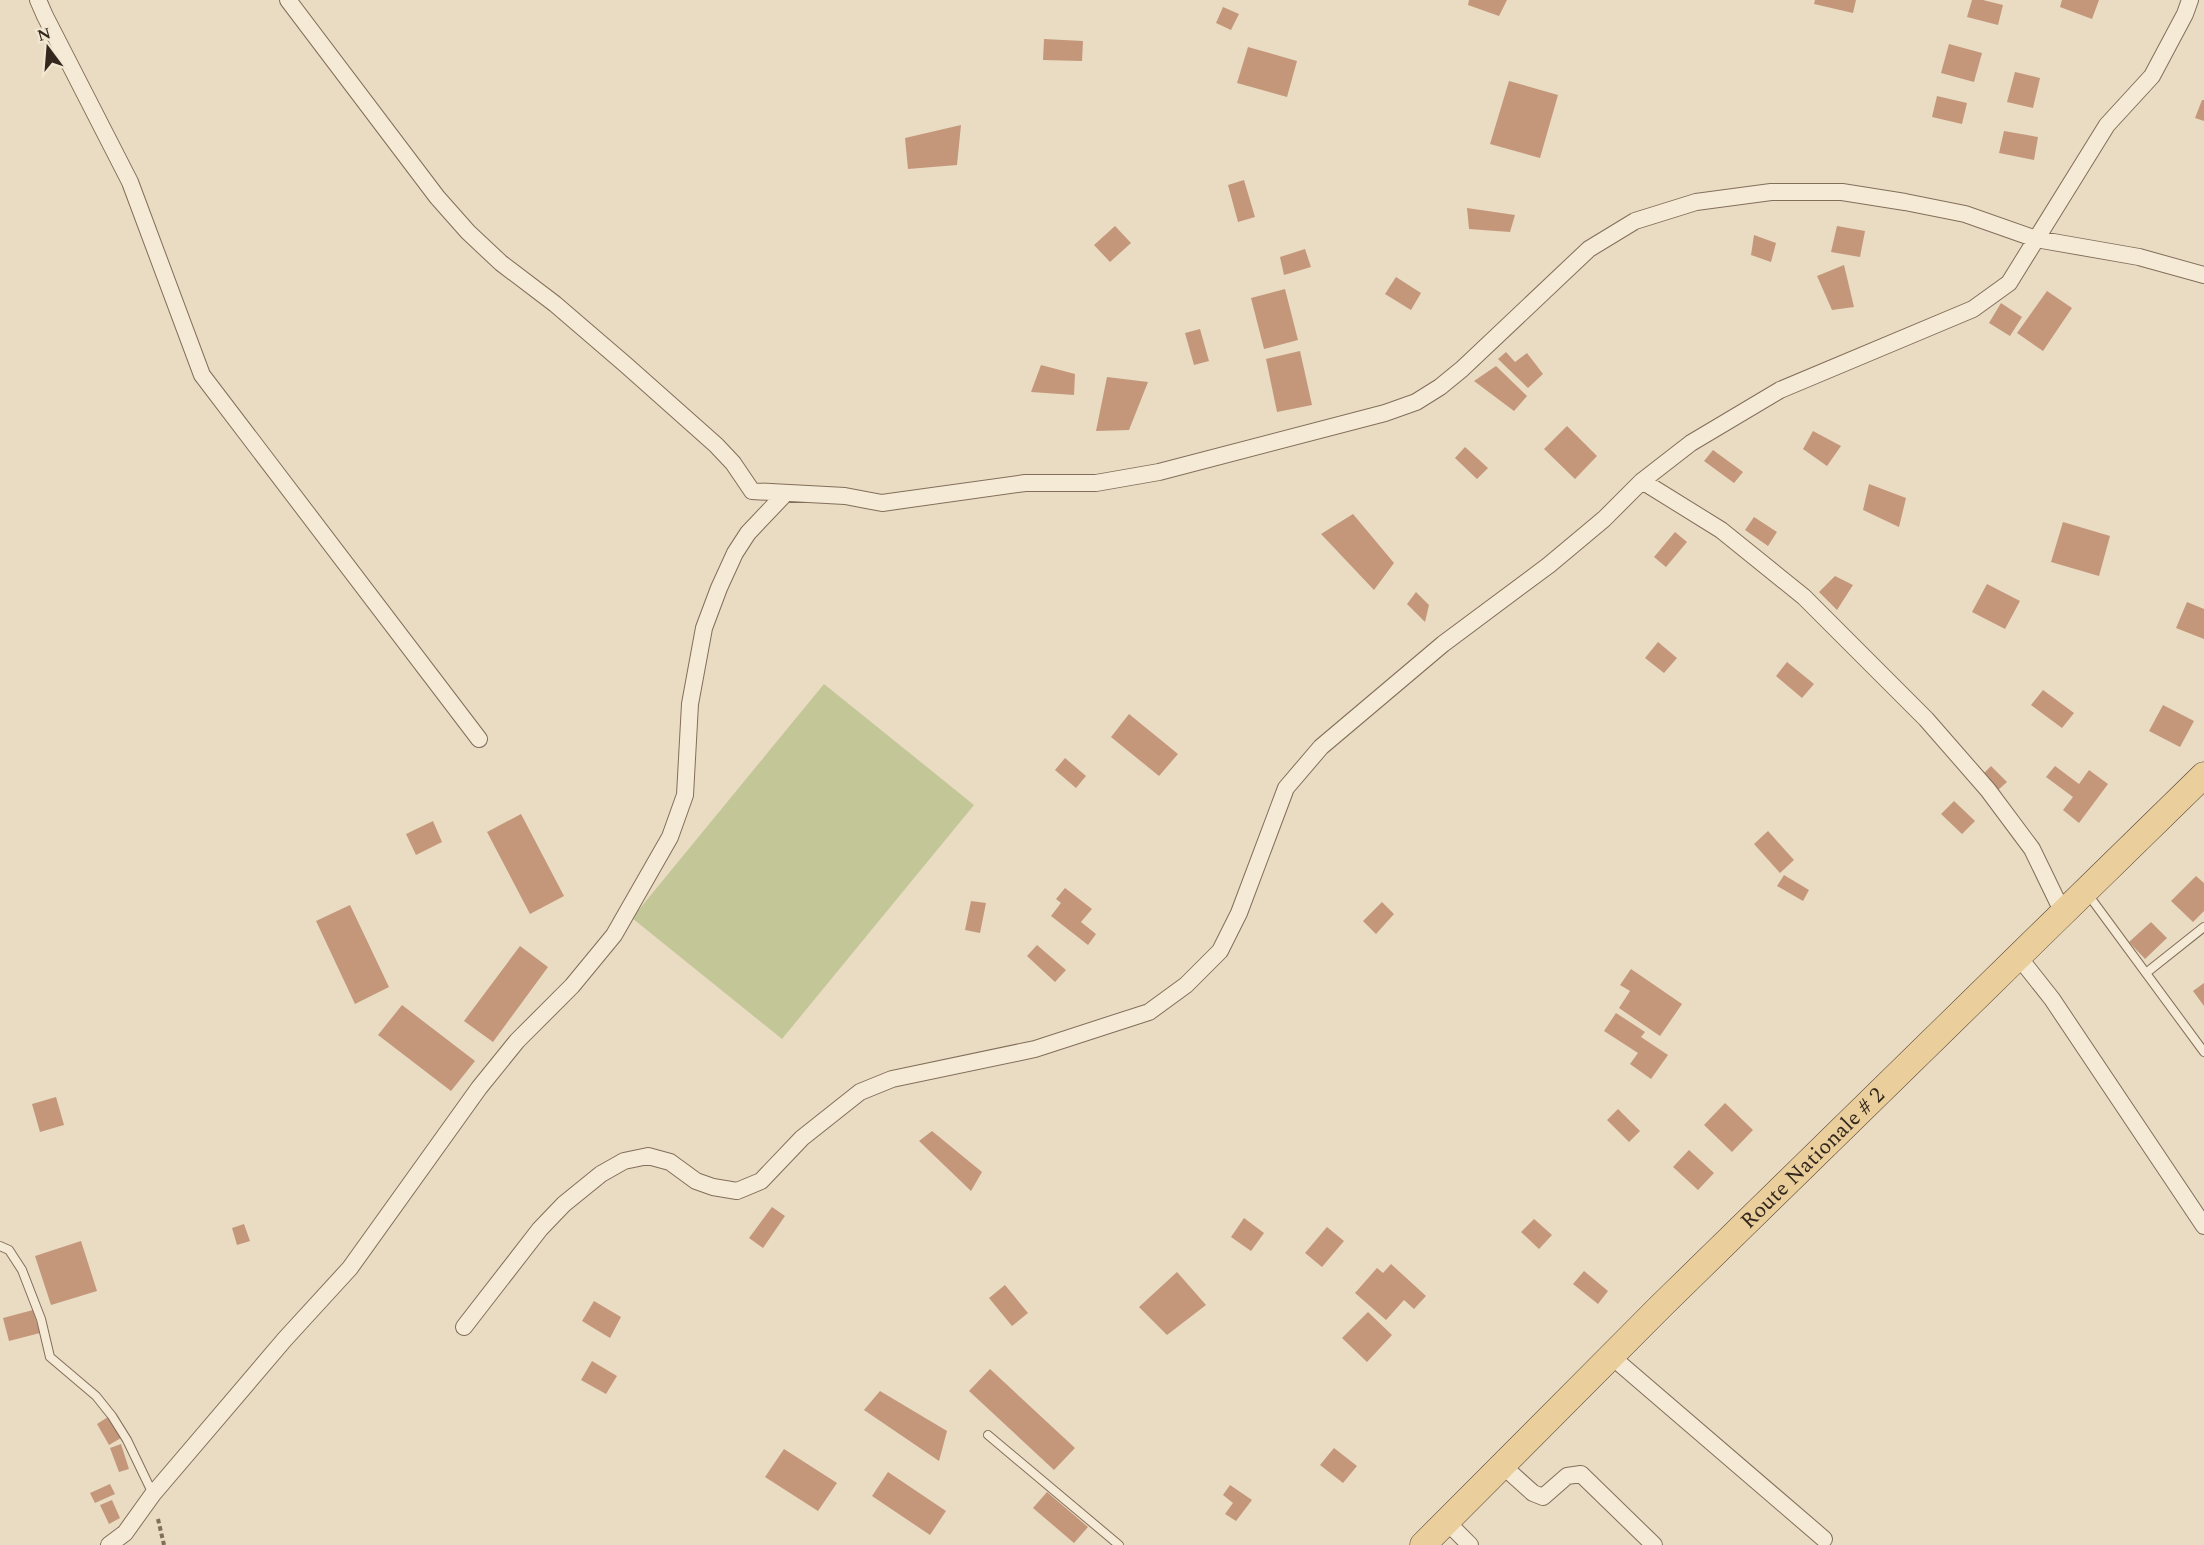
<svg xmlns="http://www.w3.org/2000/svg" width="2204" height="1545" font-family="Spectral,serif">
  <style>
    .green { fill: #c3c697 }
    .building { fill: #c4977b }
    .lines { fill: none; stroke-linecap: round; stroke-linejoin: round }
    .service-casing { stroke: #826e5b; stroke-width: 10 }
    .minor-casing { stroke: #826e5b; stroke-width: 18 }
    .primary-casing { stroke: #503d2f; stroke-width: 27 }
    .path { stroke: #826e5b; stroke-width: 4; stroke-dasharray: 4.5 3; stroke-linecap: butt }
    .service { stroke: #f5ead5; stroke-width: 8 }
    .minor { stroke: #f5ead5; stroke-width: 16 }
    .primary { stroke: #eacf9d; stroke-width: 26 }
    .labels { text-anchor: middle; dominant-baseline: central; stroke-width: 6; stroke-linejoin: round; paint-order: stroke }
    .street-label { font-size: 22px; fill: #33271e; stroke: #f2e7d1 }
  </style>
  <rect width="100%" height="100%" fill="#e9dcc2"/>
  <path class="green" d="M824,684L974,805L782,1039L632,918Z"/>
  <path class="building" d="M1469,0H1507L1499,16L1468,5Z
    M1815,0H1856L1853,13L1814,4Z
    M1972,0H1983L2003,5L1998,25L1967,17Z
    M2062,0H2099L2092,19L2060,7Z
    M1223,7L1239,14L1231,30L1216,23Z
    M1044,39L1083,41L1082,61L1043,60Z
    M1949,44L1982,53L1974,82L1941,73Z
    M1248,47L1297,61L1287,97L1237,83Z
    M2015,72L2040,78L2033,108L2007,102Z
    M1509,81L1558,95L1540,158L1490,144Z
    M1937,96L1967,103L1962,124L1932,117Z
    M2202,100H2204V121L2195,118Z
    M961,125L957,165L908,169L905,138Z
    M2004,131L2038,137L2034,160L1999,153Z
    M1244,180L1255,217L1238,222L1228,185Z
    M1467,208L1515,215L1510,232L1469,229Z
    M1115,226L1131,243L1110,262L1094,245Z
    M1837,226L1865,231L1860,257L1831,252Z
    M1754,235L1776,243L1771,262L1751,255Z
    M1305,249L1311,267L1284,275L1280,257Z
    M1844,265L1854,307L1832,310L1817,276Z
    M1396,277L1421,293L1411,310L1385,294Z
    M1285,289L1298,340L1264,349L1251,298Z
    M2047,291L2072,308L2043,351L2017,333Z
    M2001,303L2022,317L2010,336L1989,323Z
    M1200,329L1209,361L1194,365L1185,333Z
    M1300,351L1312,405L1277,412L1266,359Z
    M1506,352L1515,362L1527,353L1543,374L1528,388L1498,359Z
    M1041,365L1075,374L1074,395L1031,392Z
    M1496,366L1527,396L1514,411L1474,381Z
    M1107,377L1148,382L1129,430L1096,431Z
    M1567,426L1597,456L1575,479L1544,449Z
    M1813,431L1841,446L1827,466L1803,449Z
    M1465,447L1488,468L1477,479L1455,458Z
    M1713,450L1743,472L1734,483L1704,461Z
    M1869,484L1906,498L1899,527L1863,510Z
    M1353,514L1394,563L1374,590L1321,534Z
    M1754,517L1777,532L1768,546L1745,530Z
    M2063,522L2110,536L2099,576L2051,562Z
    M1675,532L1687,542L1666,567L1654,557Z
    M1835,576L1853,585L1837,610L1819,592Z
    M1987,584L2020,601L2005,629L1972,612Z
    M1416,592L1429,605L1425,622L1407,604Z
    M2187,602L2204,609V639L2176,628Z
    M1658,642L1677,658L1664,673L1645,658Z
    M1787,662L1814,684L1802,698L1776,676Z
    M2043,690L2074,713L2062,728L2031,705Z
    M2163,705L2194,721L2180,747L2149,731Z
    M1129,714L1178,754L1159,776L1111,737Z
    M1065,758L1086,776L1076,788L1055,770Z
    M1991,766L2007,782L1997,791L1982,775Z
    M2055,766L2079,784L2089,770L2108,784L2079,823L2063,810L2073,797L2046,777Z
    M1954,801L1975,821L1962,834L1941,814Z
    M521,814L564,896L530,914L487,832Z
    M433,821L442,842L416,855L406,834Z
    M1768,831L1794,860L1780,873L1754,844Z
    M1784,875L1809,890L1803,901L1777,886Z
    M2196,876L2204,883V911L2193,922L2171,901Z
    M1065,888L1092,909L1081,922L1096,934L1088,945L1051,916L1061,903L1056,899Z
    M971,901L986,903L980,933L965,930Z
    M1382,902L1394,914L1376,934L1363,921Z
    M350,905L389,987L355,1004L316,921Z
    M2151,922L2167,938L2145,959L2129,942Z
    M1037,945L1066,970L1055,982L1027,956Z
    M520,946L548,967L493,1042L464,1021Z
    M1631,969L1682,1004L1660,1036L1619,1008L1630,991L1620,985Z
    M2204,983V1006L2193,991Z
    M402,1005L475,1061L451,1091L378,1035Z
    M1616,1013L1645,1032L1641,1037L1668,1055L1651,1079L1630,1064L1638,1053L1604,1031Z
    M56,1097L64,1125L40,1132L32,1104Z
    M1725,1103L1753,1130L1732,1152L1704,1125Z
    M1618,1109L1640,1131L1629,1142L1607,1120Z
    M932,1131L982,1172L971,1191L919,1141Z
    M1689,1150L1714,1173L1698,1190L1673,1167Z
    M772,1207L785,1216L763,1248L749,1238Z
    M1244,1218L1264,1233L1251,1251L1231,1237Z
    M1534,1219L1552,1235L1539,1249L1521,1232Z
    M244,1224L250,1241L237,1245L232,1228Z
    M1327,1227L1344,1241L1322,1267L1305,1253Z
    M81,1241L97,1291L51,1305L35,1256Z
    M1391,1264L1426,1296L1414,1309L1404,1300L1386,1320L1355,1293L1377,1268L1383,1273Z
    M1584,1271L1608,1291L1598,1304L1573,1284Z
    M1177,1272L1206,1305L1167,1335L1139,1307Z
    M1005,1285L1028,1313L1012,1326L989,1298Z
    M594,1301L621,1317L610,1338L582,1321Z
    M33,1310L40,1333L9,1341L3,1318Z
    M1368,1312L1392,1335L1367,1362L1342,1338Z
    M592,1361L617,1376L606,1394L581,1380Z
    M990,1369L1075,1448L1054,1470L969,1391Z
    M880,1391L947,1431L939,1461L864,1410Z
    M108,1417L121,1438L109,1445L97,1424Z
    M121,1444L129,1469L119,1472L110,1448Z
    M1334,1448L1357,1466L1343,1483L1320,1465Z
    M784,1449L837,1483L818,1511L765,1477Z
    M888,1472L946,1511L930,1535L872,1496Z
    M110,1484L115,1494L95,1503L90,1493Z
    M1230,1485L1252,1500L1236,1521L1225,1514L1233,1503L1223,1495Z
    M1047,1492L1088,1527L1074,1543L1033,1508Z
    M112,1500L120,1518L109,1524L100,1505Z"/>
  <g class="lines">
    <g class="service-casing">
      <path id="service" d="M2087,893L2204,1052
        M2146,973L2204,927
        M0,1246L9,1250L22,1270L41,1319L50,1357L96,1396L112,1416L127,1440L153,1494
        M988,1435L1119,1545"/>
    </g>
    <g class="minor-casing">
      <path id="minor" d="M38,0L45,16L130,182L202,375L479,739
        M288,0L437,197L468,232L501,263L555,304L626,365L716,445L733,463L752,491L845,496L882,503L1025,483H1096L1159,472L1385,413L1416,402L1440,387L1462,369L1589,249L1635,221L1696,202L1771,192H1842L1905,202L1965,214L2036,239L2139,257L2204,275
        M1642,481L1721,530L1804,597L1926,719L1988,790L2032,849L2063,913
        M2018,956L2052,999L2204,1226
        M464,1327L540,1229L564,1204L601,1174L624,1161L648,1156L670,1162L696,1181L713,1187L737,1191L761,1181L802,1138L860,1092L892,1079L1035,1049L1149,1012L1186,985L1220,951L1239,913L1286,788L1321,747L1443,644L1549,565L1604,519L1642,481L1691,443L1780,390L1973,309L2009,283L2107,125L2152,76L2185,14L2190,0
        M1611,1356L1824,1539
        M1503,1466L1533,1493L1543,1497L1567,1476L1581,1474L1654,1545
        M1447,1522L1470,1545
        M109,1545L125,1533L153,1494L285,1339L350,1268L479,1088L517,1041L572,986L614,935L670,837L685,795L690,704L704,628L719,588L735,553L748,533L785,494"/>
    </g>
    <g class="primary-casing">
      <g id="primary">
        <path id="s1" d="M1423,1545L1661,1306L2204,775"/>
      </g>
    </g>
    <path class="path" d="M158,1519L164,1545"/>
    <use href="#service" class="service"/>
    <use href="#minor" class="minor"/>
    <use href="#primary" class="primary"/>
  </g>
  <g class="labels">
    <g class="street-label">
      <text stroke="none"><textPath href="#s1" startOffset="549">Route Nationale # 2</textPath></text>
    </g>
  </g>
  <g transform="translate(48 48) rotate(344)" stroke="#f2e7d1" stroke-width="4.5" paint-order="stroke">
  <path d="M0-4.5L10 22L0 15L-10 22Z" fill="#33271e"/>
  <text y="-9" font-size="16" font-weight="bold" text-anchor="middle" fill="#33271e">N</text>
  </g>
</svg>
